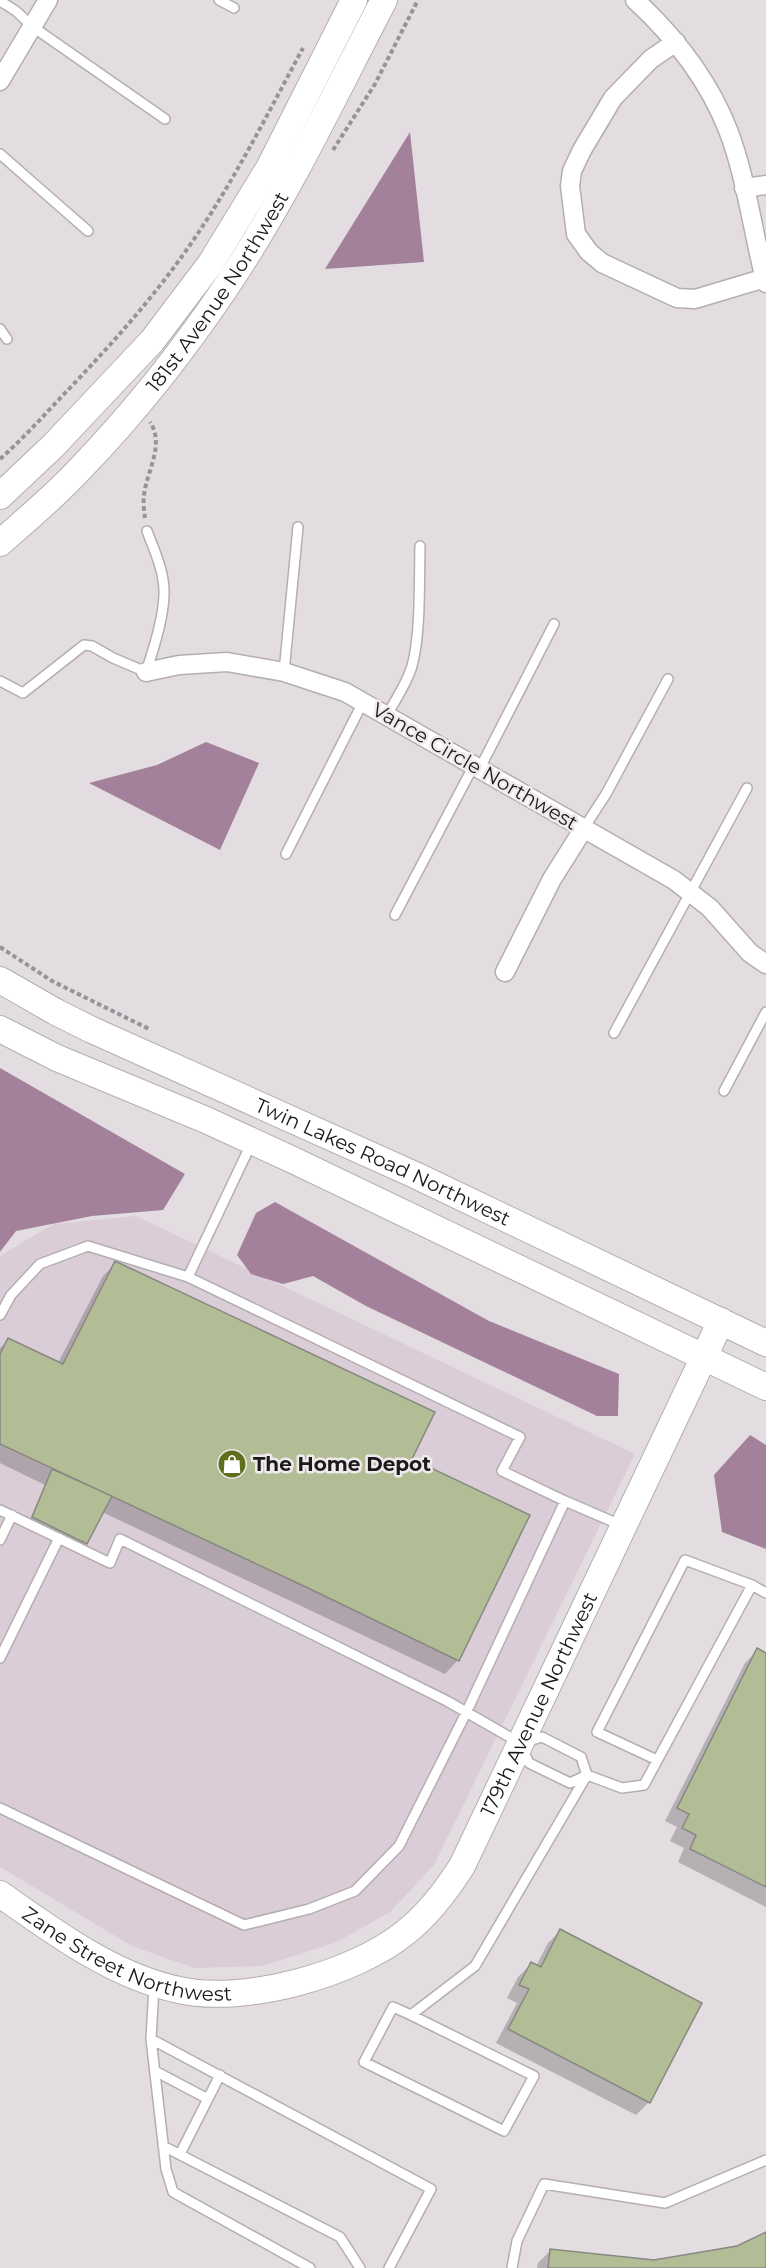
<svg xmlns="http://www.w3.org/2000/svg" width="766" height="2268" font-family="Montserrat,sans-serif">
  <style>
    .built { fill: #dbcdd7 }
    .water { fill: #a4819b }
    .shadow { fill: #0003 }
    .building { fill: #b2bd95; stroke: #868881; stroke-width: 1.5 }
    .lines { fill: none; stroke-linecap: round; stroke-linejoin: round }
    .lane-casing { stroke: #b4aeb2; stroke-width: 12 }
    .street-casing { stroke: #b4aeb2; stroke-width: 21 }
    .secondary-casing { stroke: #b4aeb2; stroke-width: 28 }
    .path { stroke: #989397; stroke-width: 4; stroke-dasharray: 4.5 3; stroke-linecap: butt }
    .lane { stroke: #fff; stroke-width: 9 }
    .street { stroke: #fff; stroke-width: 18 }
    .secondary { stroke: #fff; stroke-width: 26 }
    .labels { text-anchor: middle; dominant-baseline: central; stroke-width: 5; stroke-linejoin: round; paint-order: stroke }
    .street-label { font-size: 20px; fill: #1b191a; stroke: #f0eaee }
    .poi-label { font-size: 20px; font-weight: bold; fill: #1b191a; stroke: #f0eaee; text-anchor: start }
  </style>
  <rect width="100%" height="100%" fill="#e3dce1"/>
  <path class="built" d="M136,1216L635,1454L434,1865L390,1912L337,1942L263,1966L194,1968L132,1946L0,1867V1256L53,1224Z"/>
  <path class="water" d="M410,132L424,262L325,269Z
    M206,742L259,763L220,850L89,783L157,765Z
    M0,1068L185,1174L163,1210L92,1216L16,1231L0,1252Z
    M275,1202L489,1321L619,1374L618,1416H597L366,1306L313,1276L283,1284L251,1274L237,1255L256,1213Z
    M750,1435L766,1445V1549L722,1532L714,1475Z"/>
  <path class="shadow" d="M116,1263L410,1460L528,1516L458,1660L445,1674L102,1512L83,1546L30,1520L45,1485L0,1463V1348L8,1340L58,1363L103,1276Z
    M758,1650L766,1654V1907L678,1862L684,1848L670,1841L677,1827L665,1821L745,1663Z
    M561,1930L649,2102L636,2115L496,2043L517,2003L507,1998L518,1977L531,1964L536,1966L548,1943Z
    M766,2234V2268H537L538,2263L551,2250L654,2262L738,2248Z"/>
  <path class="building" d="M115,1261L435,1412L412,1459L530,1515L459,1661L308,1588L0,1444V1354L8,1338L63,1364Z
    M52,1469L112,1496L87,1544L32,1517Z
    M757,1648L766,1653V1887L690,1849L696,1835L682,1828L689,1814L677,1808Z
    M560,1929L702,2003L650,2103L508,2029L529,1989L519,1985L531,1962L541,1967Z
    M766,2232V2268H548L550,2249L654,2260L737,2246Z"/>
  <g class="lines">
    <g class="lane-casing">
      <path id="lane" d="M219,0L234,8
        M0,1L16,11L33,27L165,119
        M0,154L88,231
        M0,329L7,339
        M284,672L298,527
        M0,681L23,693L84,645L92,646L113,658L146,672C154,648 168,605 163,580C161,564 153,547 147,531
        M387,715C396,699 407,683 412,666C421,634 419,580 420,546
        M480,768L554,624
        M584,828L606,794L668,679
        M286,854L363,702
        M395,915L474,765
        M614,1033L747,788
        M724,1091L766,1012
        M188,1277L252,1142
        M0,1315L11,1295L40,1264L88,1246L188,1277L520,1437L502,1471L565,1501L466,1713L399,1846L355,1891L309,1909L244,1925L0,1808
        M565,1501L623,1526
        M0,1510L110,1563L120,1539L447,1701L520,1743L529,1763L570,1783L587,1775L622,1788L644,1785L752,1585L685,1560L597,1732L657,1760
        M0,1540L12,1515
        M752,1585L766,1593
        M0,1658L59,1538
        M154,1986L151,2039L166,2169L173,2192L310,2268
        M411,2015L534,2076L504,2131L364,2062L393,2007L411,2015L475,1966L587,1775L581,1757L542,1737L525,1742
        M151,2039L431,2189L389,2268
        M155,2071L208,2099
        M163,2146L340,2237L360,2268
        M180,2154L220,2075
        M512,2268L517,2241L544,2184L665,2203L766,2160"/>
    </g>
    <g class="street-casing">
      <path id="street" d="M635,0C675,37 708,79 728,130C746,176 753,234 766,283
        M676,42L651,59L613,98L582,150L572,171L570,186L576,234L589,252L602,263L677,298L695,299L765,278
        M0,81L48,0
        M744,188L766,185
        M146,672L179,665L227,662L284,672L345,692L674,880L710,908L750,953L766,964
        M505,972L552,879L584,828"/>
    </g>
    <g class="secondary-casing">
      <g id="secondary">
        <path d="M0,496L53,446L152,341L211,263L269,168L354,0"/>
        <path id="s1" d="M0,543C27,519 55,496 80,469C136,411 187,346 232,278C290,190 335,94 384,0"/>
        <path id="s2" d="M0,980L56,1012L92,1030L415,1175L766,1343"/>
        <path d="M0,1029L57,1058L206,1120L295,1161L766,1387"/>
        <path id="s3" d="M0,1894C54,1932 113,1976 179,1990C244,2005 355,1974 406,1932C429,1914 446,1891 462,1866L721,1321"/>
      </g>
    </g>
    <path class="path" d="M333,150L375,84L418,0
      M0,459C24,438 45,414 67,391C111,345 154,297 190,245C233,183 267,115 303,48
      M145,518C144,511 143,502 144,495C147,470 165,445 150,422
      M0,947L52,981L151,1030"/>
    <use href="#lane" class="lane"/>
    <use href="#street" class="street"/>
    <use href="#secondary" class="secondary"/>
  </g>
  <defs>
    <g id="shop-disc" transform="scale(1.5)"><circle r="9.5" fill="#5e701d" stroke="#f0eaee"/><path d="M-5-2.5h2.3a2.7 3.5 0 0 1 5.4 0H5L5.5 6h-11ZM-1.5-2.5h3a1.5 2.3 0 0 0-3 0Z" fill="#fff"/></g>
  </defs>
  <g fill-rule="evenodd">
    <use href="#shop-disc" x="232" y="1464"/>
  </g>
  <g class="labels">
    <g class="street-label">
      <text stroke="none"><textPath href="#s1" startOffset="334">181st Avenue Northwest</textPath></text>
      <text transform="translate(475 766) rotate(30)">Vance Circle Northwest</text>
      <text stroke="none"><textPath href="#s2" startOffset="424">Twin Lakes Road Northwest</textPath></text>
      <text stroke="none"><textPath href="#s3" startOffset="711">179th Avenue Northwest</textPath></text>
      <text stroke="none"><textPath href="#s3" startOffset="144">Zane Street Northwest</textPath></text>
    </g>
    <g class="poi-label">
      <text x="253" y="1464">The Home Depot</text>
    </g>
  </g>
</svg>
